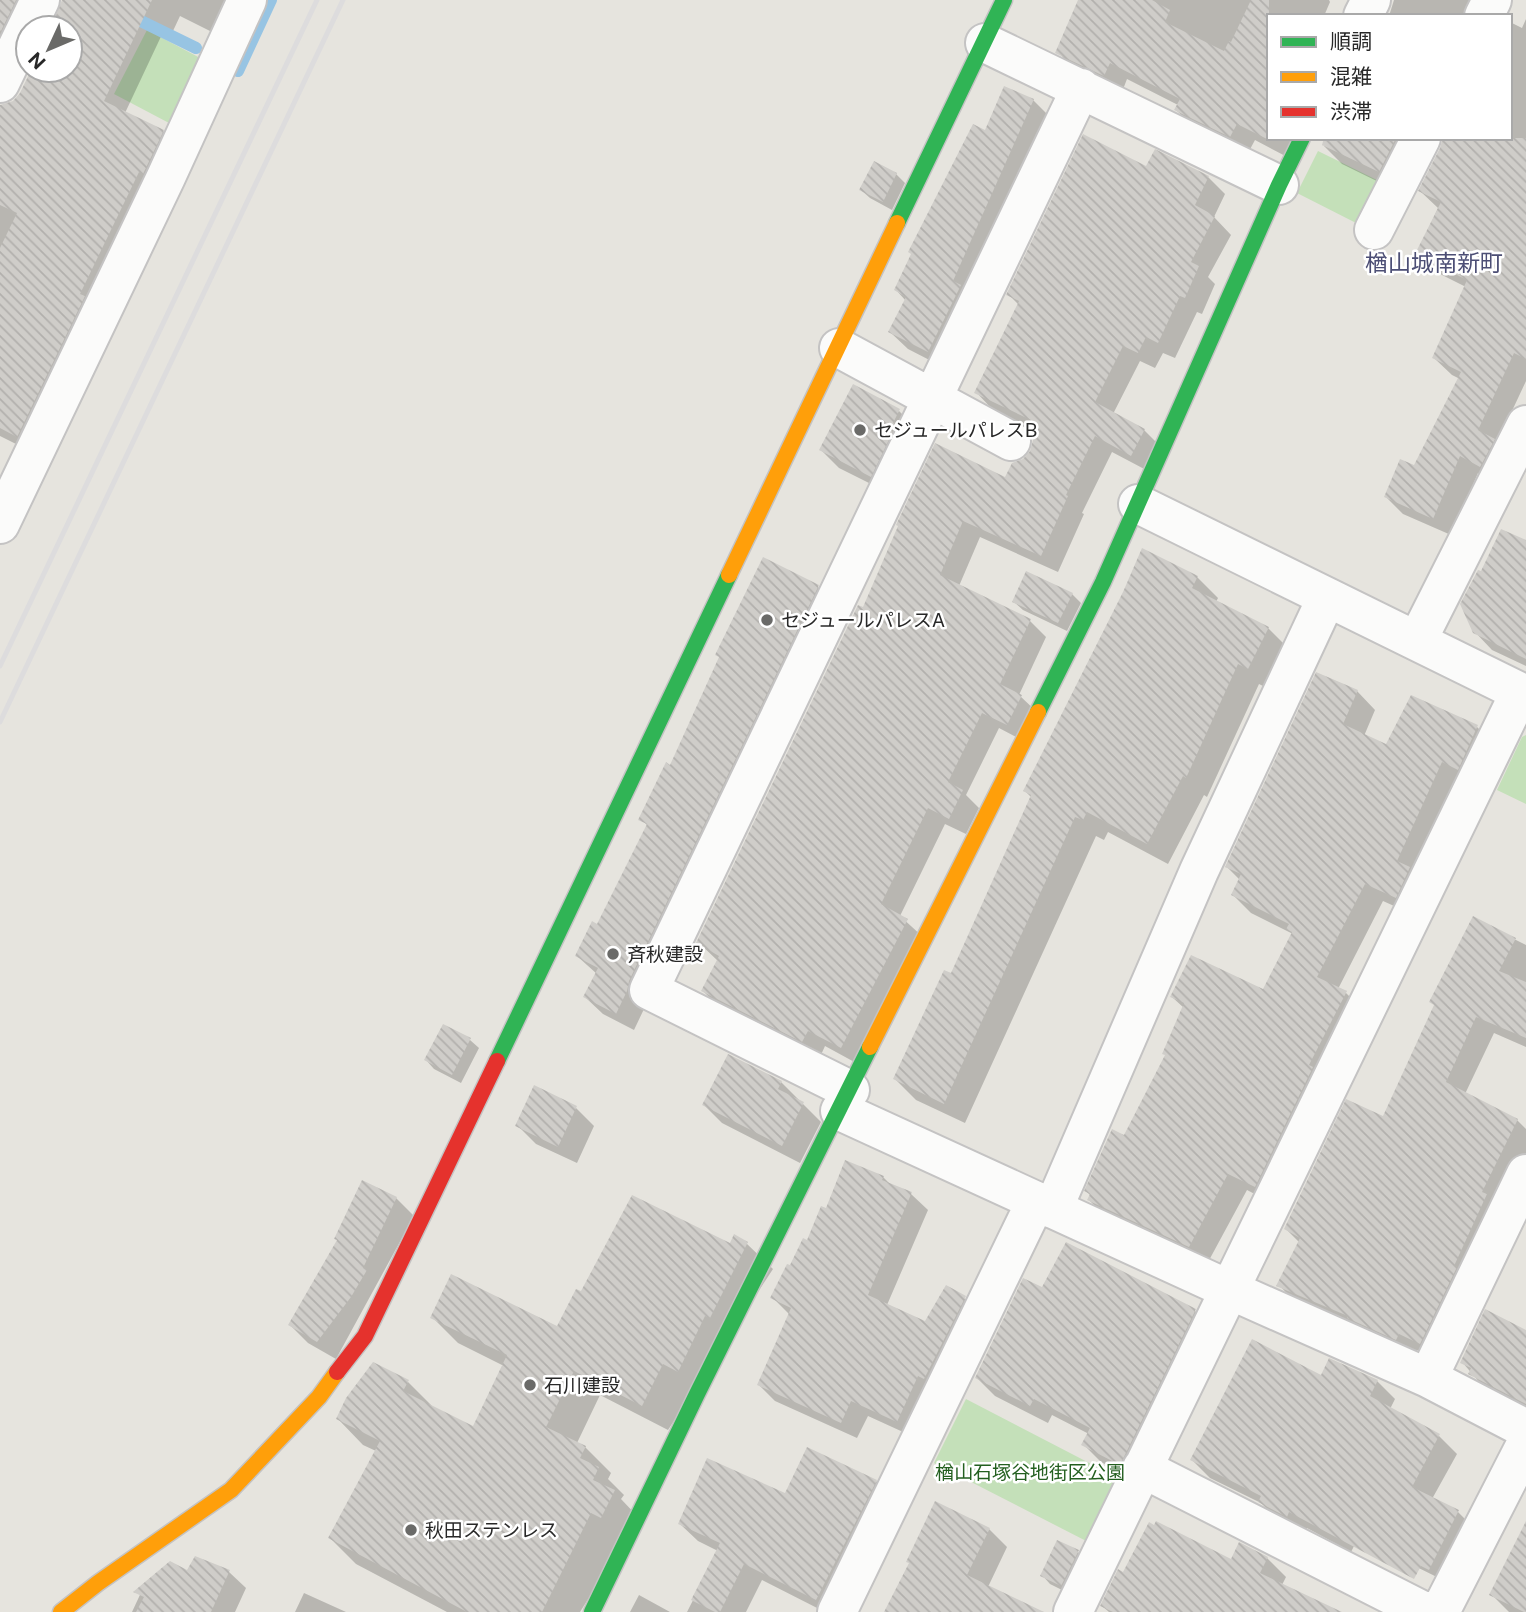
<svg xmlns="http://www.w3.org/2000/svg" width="1526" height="1612" font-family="'Public Sans','Noto Sans JP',sans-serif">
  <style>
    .grass { fill: #c4e0b9 }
    .shadow { fill: #0003 }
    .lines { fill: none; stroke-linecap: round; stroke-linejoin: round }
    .stream { stroke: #97c4e3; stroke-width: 12 }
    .building { fill: url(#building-back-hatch) }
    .street-casing { stroke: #c4c3c3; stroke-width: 42 }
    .fast-casing { stroke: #c4c3c3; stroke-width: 19 }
    .slow-casing { stroke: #c4c3c3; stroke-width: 19 }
    .jam-casing { stroke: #c4c3c3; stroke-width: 19 }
    .street { stroke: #fbfbfa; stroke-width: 38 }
    .fast { stroke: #30b455; stroke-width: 16 }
    .slow { stroke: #ff9f0a; stroke-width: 16 }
    .jam { stroke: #e5322d; stroke-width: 16 }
    .rail { stroke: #dddcdd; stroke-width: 5 }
    .poi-dot { fill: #6a6a68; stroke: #fff; stroke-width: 2.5 }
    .labels { text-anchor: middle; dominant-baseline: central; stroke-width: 5; stroke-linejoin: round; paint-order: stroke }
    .poi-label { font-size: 19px; fill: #282828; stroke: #fff; text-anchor: start }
    .park-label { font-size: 19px; fill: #235f1f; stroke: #fff }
    .quarter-label { font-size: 23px; fill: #4c4e75; stroke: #fff }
  </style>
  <defs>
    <pattern id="building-back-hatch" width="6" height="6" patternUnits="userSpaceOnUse" patternTransform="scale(1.75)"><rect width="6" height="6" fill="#cfcdc9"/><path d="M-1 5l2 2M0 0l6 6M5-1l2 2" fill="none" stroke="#b2b0ad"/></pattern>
  </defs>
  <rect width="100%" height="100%" fill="#e6e4de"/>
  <path class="grass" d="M147,30L202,59L169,123L114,94Z
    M1318,151L1381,182L1360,225L1297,193Z
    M1526,735V804L1497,790L1522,737Z
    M966,1399L1126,1482L1094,1545L934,1463Z"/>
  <path class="shadow" d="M0,0H19L0,87Z
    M85,0H252L230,41L180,16L173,31L165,28L125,113L163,131L181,149L36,454L0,436V106L13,103L21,93L32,70H70V29Z
    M1080,0H1329L1330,2L1324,16H1269V138H1306L1291,159L1255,140L1248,153L1194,127L1176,110L1178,105L1127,79L1122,92L1075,70L1058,52Z
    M1394,0H1476L1483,16H1389Z
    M1526,19V381L1497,443L1498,483L1478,473L1451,535L1403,514L1386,497L1415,468L1460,379L1452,375L1434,358L1466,287L1434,271L1417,254L1438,208L1420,191L1442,148L1510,138V22L1522,28Z
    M1033,100L1050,117L945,368L908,349L890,332L906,301L896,290L986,132Z
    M1325,138H1425L1391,188L1342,164L1324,146Z
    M1147,168L1208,177L1225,194L1214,217L1231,235L1208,277L1215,284L1202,314L1197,312L1175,358L1163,353L1155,368L1140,361L1113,414L1144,430L1161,447L1148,471L1112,452L1082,513L1084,514L1058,572L980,537L959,586L1029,620L1046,637L1019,695L1038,713L1024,741L999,728L966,795L979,808L966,834L945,824L900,916L923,937L858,1064L825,1046L820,1057L720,1008L703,991L718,961L698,942L864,610L1006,479L1032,452L1035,440L1029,427L992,409L976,392L1019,305L1008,294Z
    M896,174L905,183L892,210L870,198L861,190Z
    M899,411L917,429L889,493L839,468L821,450Z
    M1526,542V666L1492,650L1474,631L1482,574Z
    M1197,577L1218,598L1216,602L1268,628L1289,649L1269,689L1259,684L1207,797L1204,795L1168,864L1108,832L1104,840L1096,836L965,1123L916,1100L895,1079L952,975L1032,798L1025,791Z
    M818,587L835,604L646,999L644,1009L634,1030L603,1014L585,997L597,974L577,956L598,926L648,826L641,819L671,767L721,658Z
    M1072,594L1081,603L1067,631L1023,610L1014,602Z
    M1317,674L1357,691L1375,710L1364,736L1387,747L1412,697L1477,727L1495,745L1414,915L1383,901L1338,989L1346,993L1364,1011L1274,1204L1247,1190L1207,1264L1107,1218L1089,1200L1091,1196L1086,1191L1125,1137L1167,1056L1184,1008L1172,997L1264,992L1293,934L1251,913L1233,895L1240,880L1227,867Z
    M1474,919L1526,945V1047L1494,1033L1465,1094L1517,1120L1526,1129V1155L1499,1209L1438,1360L1417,1350L1414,1356L1296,1303L1279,1285L1300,1243L1286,1229L1383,1119Z
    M443,1026L470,1040L479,1048L461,1083L434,1069L426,1060Z
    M781,1082L821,1122L800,1163L722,1123L704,1105Z
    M535,1088L576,1108L594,1126L577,1163L536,1144L518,1126Z
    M883,1177L891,1185L911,1194L928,1210L887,1305L926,1324L964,1298L981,1314L914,1437L868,1416L857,1438L775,1401L759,1385L790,1315L772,1297L827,1210Z
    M396,1198L414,1216L336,1359L308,1343L290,1325L339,1241Z
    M735,1237L747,1244L773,1269L668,1430L600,1395L577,1443L585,1447L611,1473L608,1479L624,1495L621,1499L639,1518L580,1612H447L356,1564L330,1538L376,1451L363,1445L338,1419L408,1382L434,1408L474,1428L504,1366L458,1343L432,1317L558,1328L582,1294L730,1246Z
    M1043,1290L1195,1311L1213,1329L1139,1482L1101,1462L1083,1444L1089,1434L1052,1415L1048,1423L995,1396L977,1378Z
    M1526,1332V1412L1488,1392L1462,1362Z
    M1322,1377L1377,1381L1395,1399L1390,1409L1439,1436L1457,1454L1432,1499L1458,1512L1476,1530L1449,1583L1358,1538L1351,1552L1307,1528L1305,1534L1278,1520L1261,1503L1210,1478L1192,1460Z
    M876,1481L893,1499L825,1612L762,1580L746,1612H687L718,1551L698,1541L680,1524L785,1495Z
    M989,1529L1007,1547L988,1587L1033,1612H886Z
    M1526,1548V1612H1509L1492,1595Z
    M1078,1552L1086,1561L1070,1594L1050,1584L1042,1575Z
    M1267,1558L1286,1577L1282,1585L1327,1612H1109L1102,1606L1124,1574Z
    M187,1572H229L246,1588L235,1612H132L145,1584Z
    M304,1593L346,1612H295Z
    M639,1595L670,1612H630Z"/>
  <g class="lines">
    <path class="stream" d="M98,0L196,48
      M238,71L271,0"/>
  </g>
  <path class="building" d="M0,0H16L0,33Z
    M62,0H152L104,101L164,130L143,174L139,172L80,294L85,296L17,437L0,428V248L17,213L0,205V105L13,101L20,93L31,70H70V28H51Z
    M1078,0H1152L1170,10L1165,22L1224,51L1229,41L1231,42L1251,0H1269V140L1237,124L1230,137L1174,110L1180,99L1110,63L1104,76L1055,53Z
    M1004,86L1034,99L953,281L961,285L928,352L888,332L906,297L894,290L911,254L908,252L973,124L985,130Z
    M1083,134L1146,166L1155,149L1209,176L1195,205L1215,216L1191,262L1199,266L1185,298L1180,296L1158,343L1146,337L1138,353L1123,346L1095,402L1145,429L1131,456L1095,436L1066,495L1068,496L1041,556L963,521L940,575L1031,619L1000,684L1022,695L1007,725L982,713L948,782L963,790L949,819L928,808L881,904L908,919L841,1048L808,1031L802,1042L701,991L719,956L696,943L858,605L863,607L898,526L896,525L935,443L1005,477L1012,463L1023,459L1030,451L1033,440L1027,427L1031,420L974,393L1019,301L1006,295Z
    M1324,138H1396L1379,172L1322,145Z
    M1443,138H1526V359L1514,353L1478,430L1495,439L1480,467L1460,456L1433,519L1384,497L1400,459L1414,465L1461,372L1432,358L1467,280L1415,254L1441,202L1418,191L1440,148Z
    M874,161L897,173L883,202L859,190Z
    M853,384L900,409L893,423L896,425L871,477L819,450Z
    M1501,529L1526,540V659L1473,633L1460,604L1478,570L1481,571Z
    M1142,548L1198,576L1192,588L1269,627L1248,669L1238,664L1186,778L1183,776L1147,844L1087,812L1083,820L1075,817L944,1104L893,1079L944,970L951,973L1031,795L1023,791L1123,592Z
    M763,557L819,585L629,981L627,991L616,1014L583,997L598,968L575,956L592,921L597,924L647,824L638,820L666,762L670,765L719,657L715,655Z
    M1026,571L1073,593L1058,623L1012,602Z
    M1316,672L1358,690L1343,724L1386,744L1411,695L1478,725L1458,770L1442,762L1397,861L1410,867L1396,898L1365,884L1317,977L1347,991L1309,1065L1313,1067L1255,1187L1228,1174L1189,1247L1087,1200L1090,1194L1084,1191L1112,1129L1124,1135L1165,1055L1162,1054L1184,1003L1170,997L1191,955L1263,989L1292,932L1286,929L1289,924L1231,895L1241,874L1225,867Z
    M1473,916L1516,938L1499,971L1526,982V1038L1476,1017L1446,1082L1518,1119L1482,1192L1487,1194L1454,1266L1457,1267L1420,1344L1399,1334L1396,1340L1347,1318L1348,1316L1276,1286L1300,1238L1284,1229L1346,1099L1383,1116L1434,1005L1429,1002Z
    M443,1024L471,1038L452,1075L424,1060Z
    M728,1054L782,1081L778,1089L804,1102L782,1146L702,1105Z
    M534,1085L577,1106L558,1147L515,1126Z
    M845,1160L884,1176L882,1180L912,1192L868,1295L925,1321L946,1285L966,1296L924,1379L918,1376L897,1422L851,1401L841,1423L757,1385L791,1308L770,1298L787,1264L790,1265L803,1238L807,1240L821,1206L826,1208Z
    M362,1180L397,1197L363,1268L367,1270L351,1297L317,1342L288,1325L337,1240L334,1239Z
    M632,1195L730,1243L734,1234L748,1242L710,1318L705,1316L678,1372L663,1364L642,1406L574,1371L546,1427L586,1446L580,1458L599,1467L593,1480L615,1490L601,1518L591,1513L542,1612H467L328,1538L380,1441L336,1419L346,1398L373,1362L409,1380L403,1391L473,1426L507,1355L430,1318L451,1274L557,1326L576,1289L581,1291Z
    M1066,1242L1196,1309L1120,1465L1081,1445L1090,1428L1034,1399L1030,1406L975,1378L1023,1278L1042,1287Z
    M1485,1309L1526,1330V1404L1468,1374L1471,1368L1460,1363Z
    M1252,1339L1321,1375L1329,1358L1378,1380L1370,1396L1440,1434L1412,1487L1459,1510L1429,1570L1421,1566L1414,1579L1289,1512L1287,1517L1258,1502L1261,1496L1190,1460Z
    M807,1447L877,1480L816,1600L744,1564L720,1612H715L691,1600L720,1543L678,1524L707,1458L785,1493Z
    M935,1501L990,1528L967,1575L1044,1612H884L909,1563L906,1562Z
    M1156,1521L1231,1559L1239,1542L1268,1557L1260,1573L1342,1612H1113L1100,1606L1118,1569L1123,1572L1149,1522L1154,1525Z
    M1526,1521V1612H1524L1489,1595Z
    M1057,1540L1079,1550L1061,1586L1040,1576Z
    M195,1556L230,1570L211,1612H136L144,1597L133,1592L170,1561L187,1570Z"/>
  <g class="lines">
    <g class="street-casing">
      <path id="street" d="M1363,16L1371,0
        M1484,16L1492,0
        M985,43L1279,185
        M0,83L40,0
        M1374,230L1421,138
        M839,348L1011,441
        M1138,504L1526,695
        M0,524L166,177L247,0
        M1417,641L1526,425
        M850,1090L649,990L1081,88
        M840,1111L1230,1290L1428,1378L1526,1174
        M1053,1209L1199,871L1327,597
        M1428,1378L1526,1429
        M1142,1468L1425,1612
        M837,1612L1036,1201
        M1073,1612L1520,692
        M1440,1612L1526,1444"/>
    </g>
    <g class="fast-casing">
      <path id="fast" d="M897,223L1004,0
        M1038,712L1103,582L1279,185L1302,138
        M497,1061L729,575
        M592,1612L697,1394L870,1047"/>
    </g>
    <g class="slow-casing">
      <path id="slow" d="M729,575L897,223
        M870,1047L1038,712
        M61,1612L98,1583L231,1490L319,1397L337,1372"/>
    </g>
    <g class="jam-casing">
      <path id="jam" d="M337,1372L365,1336L497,1061"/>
    </g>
    <use href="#street" class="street"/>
    <use href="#fast" class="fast"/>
    <use href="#slow" class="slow"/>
    <use href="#jam" class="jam"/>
    <path class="rail" d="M0,666L317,0
      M0,722L343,0"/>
  </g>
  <g class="poi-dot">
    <circle cx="860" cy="430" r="7"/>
    <circle cx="767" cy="620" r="7"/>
    <circle cx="613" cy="954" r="7"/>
    <circle cx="530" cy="1385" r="7"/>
    <circle cx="411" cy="1530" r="7"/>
  </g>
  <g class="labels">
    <g class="poi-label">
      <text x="874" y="430">セジュールパレスB</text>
      <text x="781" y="620">セジュールパレスA</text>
      <text x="627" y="954">斉秋建設</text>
      <text x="544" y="1385">石川建設</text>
      <text x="425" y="1530">秋田ステンレス</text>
    </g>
    <g class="park-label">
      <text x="1030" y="1472">楢山石塚谷地街区公園</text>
    </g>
    <g class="quarter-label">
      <text x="1434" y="262">楢山城南新町</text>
    </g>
  </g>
  <rect x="1267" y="14" width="245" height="126" fill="#ffffff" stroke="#a9a9a9" stroke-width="2"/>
  <rect x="1281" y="37" width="35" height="10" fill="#30b455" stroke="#a9a9a9" stroke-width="2"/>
  <text x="1330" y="49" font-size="21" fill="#282828">順調</text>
  <rect x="1281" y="72" width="35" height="10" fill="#ff9f0a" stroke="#a9a9a9" stroke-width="2"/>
  <text x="1330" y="84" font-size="21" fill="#282828">混雑</text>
  <rect x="1281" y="107" width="35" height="10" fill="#e5322d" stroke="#a9a9a9" stroke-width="2"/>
  <text x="1330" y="119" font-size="21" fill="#282828">渋滞</text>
  <g transform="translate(49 49) rotate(226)"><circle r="33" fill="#ffffff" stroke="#a9a9a9" stroke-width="2"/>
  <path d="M0-5L12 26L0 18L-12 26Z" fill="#6a6a68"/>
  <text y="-10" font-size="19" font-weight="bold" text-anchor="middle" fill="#282828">N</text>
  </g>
</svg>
